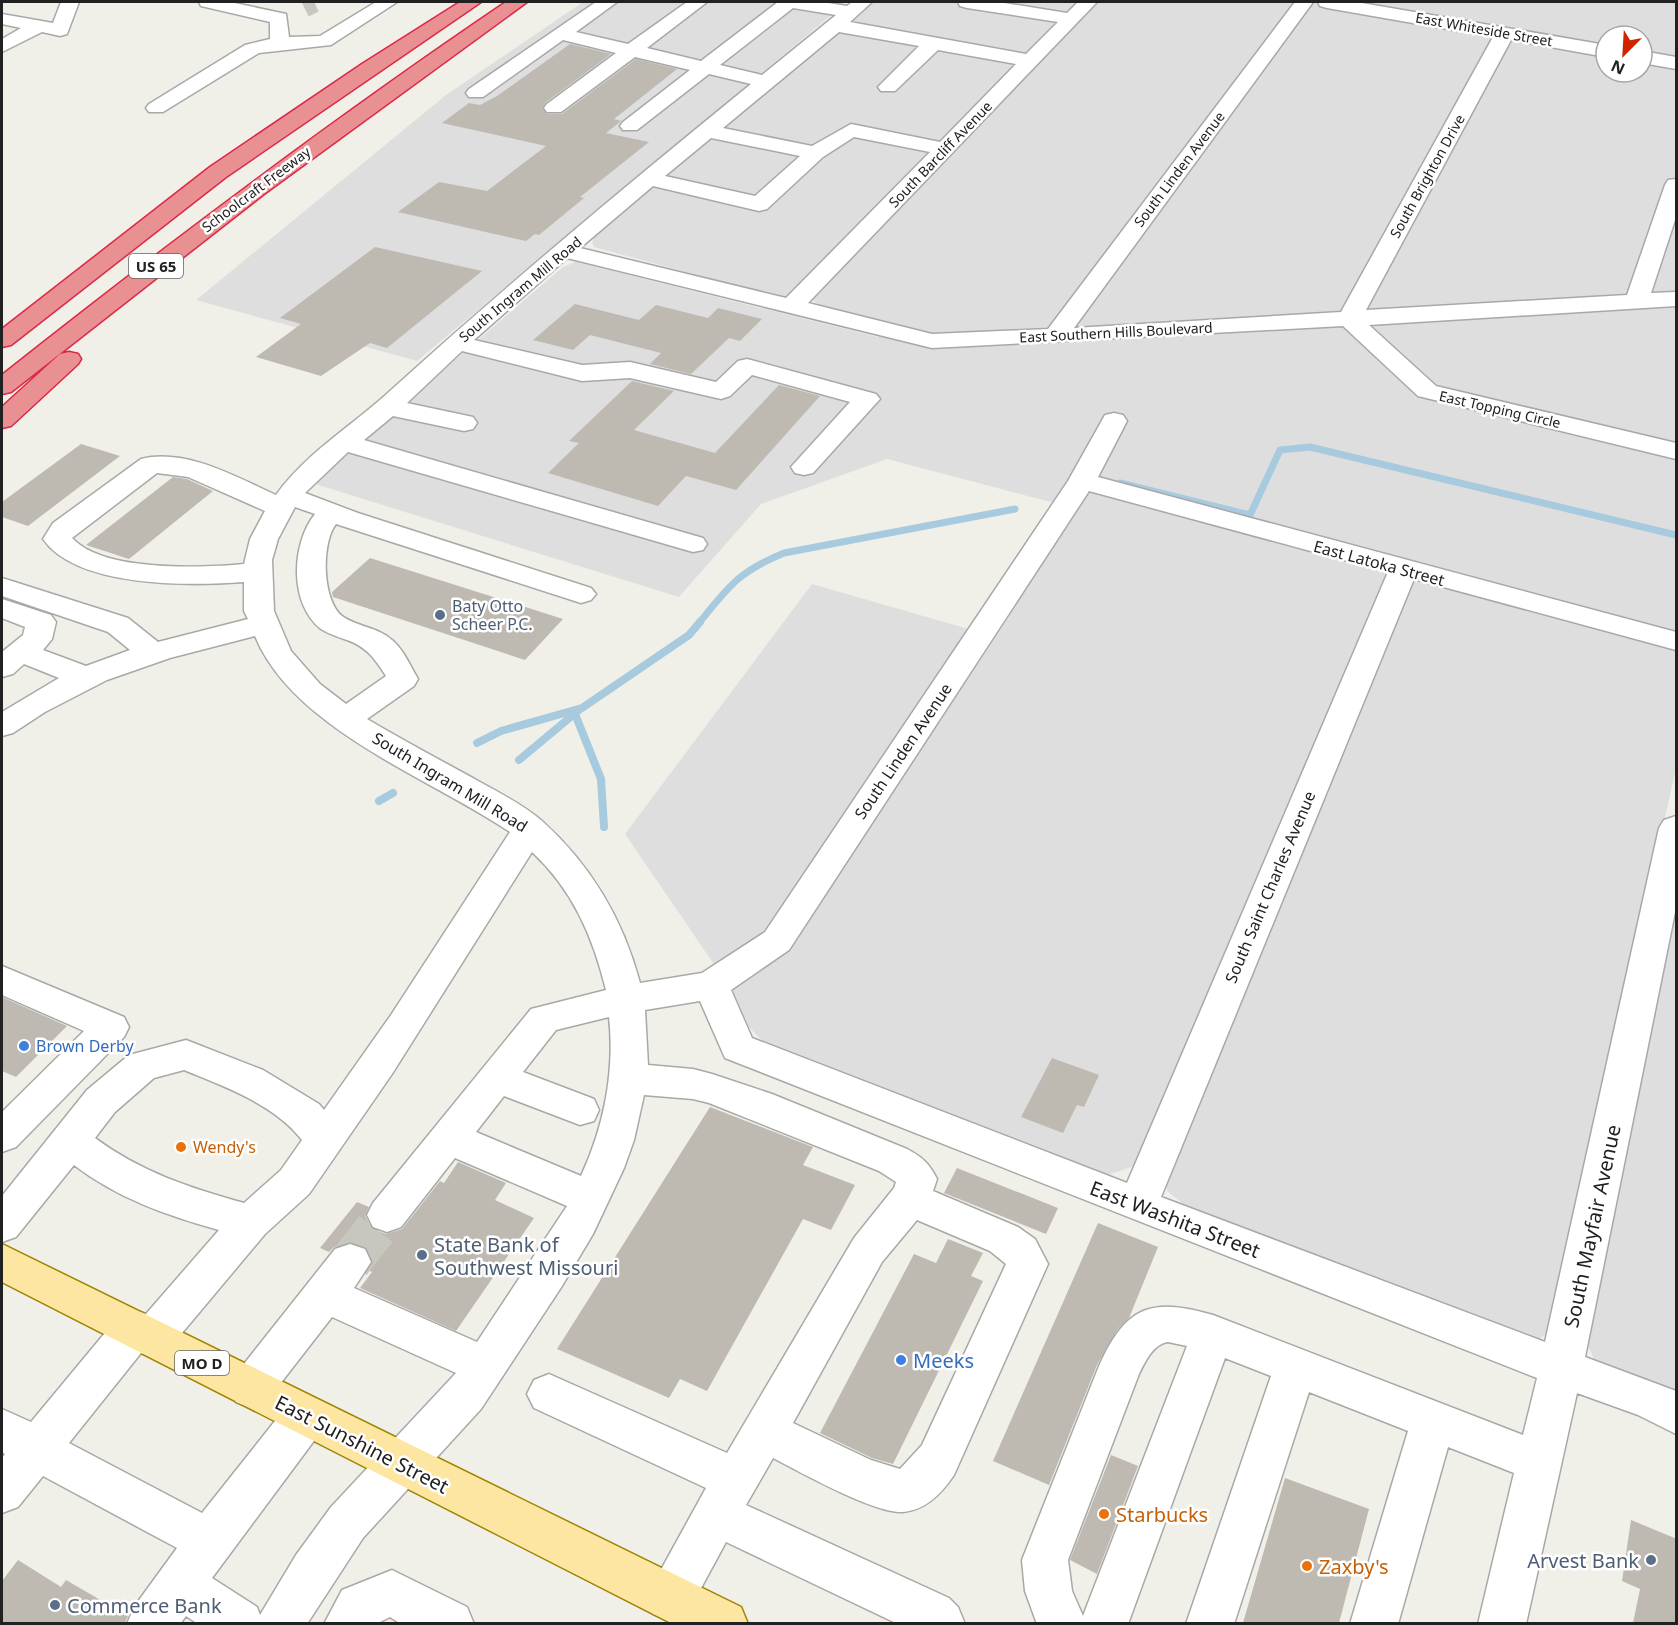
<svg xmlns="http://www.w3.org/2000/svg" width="1678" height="1625" font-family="'Noto Sans',sans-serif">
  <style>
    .residential { fill: #dfdede; fill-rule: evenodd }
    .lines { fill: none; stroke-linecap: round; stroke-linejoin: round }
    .stream-far1 { stroke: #a8cadf; stroke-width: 7 }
    .stream { stroke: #a8cadf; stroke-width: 8 }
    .building { fill: #beb9b1 }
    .minor-tunnel-far1 { stroke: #c7c7c0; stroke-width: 21; stroke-dasharray: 21 10; stroke-linecap: butt }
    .minor-tunnel { stroke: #c7c7c0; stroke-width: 42; stroke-dasharray: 42 21; stroke-linecap: butt }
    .minor-casing { stroke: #a8a8a8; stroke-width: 3 }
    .major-casing { stroke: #9e8400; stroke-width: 3 }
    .highway-casing { stroke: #dd2747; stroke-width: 3 }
    .minor { fill: #fff; fill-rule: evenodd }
    .major { fill: #fde5a2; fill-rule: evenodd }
    .highway { fill: #e99092; fill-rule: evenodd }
    .service-dot { fill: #5c6f8a; stroke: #fff; stroke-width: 2 }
    .shop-dot { fill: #3f7fe0; stroke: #fff; stroke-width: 2 }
    .food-dot { fill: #e8710a; stroke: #fff; stroke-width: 2 }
    .labels { text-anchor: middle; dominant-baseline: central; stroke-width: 5; stroke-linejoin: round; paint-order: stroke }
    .far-street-label { font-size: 14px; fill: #212121; stroke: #fff }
    .shield { fill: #fff; stroke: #646464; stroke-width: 1.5 }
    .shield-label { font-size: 15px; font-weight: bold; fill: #212121 }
    .street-label { font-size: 16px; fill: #212121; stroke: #fff }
    .service-label { font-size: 16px; fill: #4e5e75; stroke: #fff; text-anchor: start }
    .shop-label { font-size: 16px; fill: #366cbe; stroke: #fff; text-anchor: start }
    .food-label { font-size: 16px; fill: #c56008; stroke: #fff; text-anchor: start }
    .near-street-label { font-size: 20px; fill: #212121; stroke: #fff }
    .near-service-label { font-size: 20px; fill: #4e5e75; stroke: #fff; text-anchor: start }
    .near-shop-label { font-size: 20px; fill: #366cbe; stroke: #fff; text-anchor: start }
    .near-food-label { font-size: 20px; fill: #c56008; stroke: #fff; text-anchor: start }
  </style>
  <rect width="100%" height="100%" fill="#f1f0e8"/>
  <path class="residential" d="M583,2H847L417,361L196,300L446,95Z
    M874,2H1078L787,296H774L594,247L592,243L595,236Z
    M1099,2H1676V768L1551,1331L1536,1341L1506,1334L1186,1206L1167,1191L1166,1175L1413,580L1393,558L1137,1165L1111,1174L1088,1177L767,1046L749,1027L735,995L625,834L812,584L993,636L1077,509L887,459L761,504L679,597L315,484L329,468L563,267L576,262L878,337L893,326L823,307L809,298ZM1606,36H1642V72H1606Z
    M1676,905V1397L1625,1377L1594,1359L1584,1337Z"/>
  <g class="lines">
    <path class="stream-far1" d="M1120,483L1250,515L1280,450L1310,447L1676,535
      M699,623C729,586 738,572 784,553L1015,509"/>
    <path class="stream" d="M575,714L601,779L604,827
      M477,743L501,731L582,708L689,635L700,622
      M519,760L579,710
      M379,801L393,793"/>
  </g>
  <path class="building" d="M570,44L611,54L546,102L542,108L547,114H562L636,59L677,69L614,119L621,121L606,133L649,142L580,197L584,198L539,235L535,234L526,241L398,212L439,182L487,191L546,146L442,123L469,103L480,105L497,96Z
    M375,247L482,271L387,348L370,343L321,376L256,357L301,324L280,318Z
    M575,304L639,320L656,305L708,318L718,308L762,319L740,341L729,338L691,374L650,364L661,353L590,335L573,350L533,340Z
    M632,381L674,391L634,430L715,453L779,385L820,396L736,490L686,476L658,506L548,473L579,443L569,441Z
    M81,444L120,456L28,526L2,517V502Z
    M173,477L187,479L213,491L129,559L86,545Z
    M370,558L563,619L525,660L333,597L332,592Z
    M2,997L67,1026L16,1077L2,1071Z
    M1052,1058L1099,1075L1084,1107L1077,1105L1063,1133L1021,1117Z
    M710,1107L813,1147L803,1165L855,1185L831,1230L803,1219L707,1391L680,1379L669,1398L557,1349Z
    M458,1162L506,1183L495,1200L534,1218L456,1331L360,1288L372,1272L368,1270L373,1261L366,1247L349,1242L334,1247L329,1252L320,1248L357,1202L369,1207L365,1216L372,1229L386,1234L402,1229L440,1181L444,1183Z
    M957,1168L1058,1208L1046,1234L944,1193Z
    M1098,1223L1158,1247L1129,1318L1118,1329L1097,1365L1049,1485L993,1461Z
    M948,1239L983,1253L971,1276L983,1281L893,1464L872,1458L820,1433L914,1254L936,1263Z
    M1111,1455L1138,1466L1097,1574L1070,1560Z
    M1285,1478L1369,1509L1339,1623H1243Z
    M1631,1520L1677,1539V1623H1633L1640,1589L1622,1581Z
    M18,1560L61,1587L66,1580L128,1616L125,1623H2V1581Z"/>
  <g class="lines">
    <path class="minor-tunnel-far1" d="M304,7L314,2"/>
    <path class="minor-tunnel" d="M350,1262L387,1215"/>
    <g class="minor-casing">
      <path id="minor" d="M61,2H79L67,34L60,36L42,32L2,52V39L21,28L2,24V14L53,23Z
        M199,2H230L286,14L289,37L320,36L376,2H397L331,45L259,53L163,112H149L146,108L149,104L245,45L270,39V22L201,6Z
        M596,2H617L576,32L628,44L687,2H707L647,48L701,61L778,2H822L847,6L852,2H872L850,22L1026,54L1058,22L967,8L960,6L958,2H998L1067,13L1078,2H1097L808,303L932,334L1048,329L1295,2H1313L1074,328L1341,312L1493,37L1327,8L1320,6L1318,2H1356L1606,45V57L1511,40L1366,310L1627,295L1665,185L1668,180L1676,179V217L1651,293L1676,292V306L1369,325L1436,386L1676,443V459L1418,396L1343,326L932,348L567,258L474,340L582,365L630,362L716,382L738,361L747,359L876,394L880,399L813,473L804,475L795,473L791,467L850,402L752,375L730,396L721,399L630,378L582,381L462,351L407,403L473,417L477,423L473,429L464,431L393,416L364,440L703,538L707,544L703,550L693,552L348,452L305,493L358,513L591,588L596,594L591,600L581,603L336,524C321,543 322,600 342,616C357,627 378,627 392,640C404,650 410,666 418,679L414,686L367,719C404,741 442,761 480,782C500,793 525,806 542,821C591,865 623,919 640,983L702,973L765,932L1068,481L1105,415L1114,413L1123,415L1127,421L1098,477L1676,632V650L1414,579L1161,1197L1545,1342L1659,828L1664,820L1676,816V907L1585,1357L1676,1391V1434L1638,1415L1577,1393L1526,1624H1478L1514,1473L1448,1447L1398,1624H1350L1408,1431L1309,1392L1234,1624H1186L1271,1376L1225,1358L1128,1624H1037L1025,1591L1022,1560L1099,1366C1126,1306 1151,1297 1213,1315L1523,1435L1537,1378L725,1058L700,1001L645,1010L648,1065L693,1069L712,1074L772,1094L907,1149C922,1157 929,1163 937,1179L933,1191L1018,1227L1035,1239L1048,1264L954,1475C942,1493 926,1510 903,1512C875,1514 800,1472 773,1458L746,1505L949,1598L958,1607L965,1624H898L726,1542L687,1614L670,1620L653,1614L646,1597L706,1488L534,1408L527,1394L534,1380L549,1374L727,1453L854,1238L894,1188L896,1182L879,1171L709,1103L693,1099L644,1095L634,1140L624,1168L593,1234L562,1286L481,1409L363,1538L307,1624H198L186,1616L180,1624H127L134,1607L177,1548L43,1476L18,1507L2,1513V1458L5,1454L2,1452V1409L31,1422L119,1316L134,1310L146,1314L219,1230C168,1216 117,1198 74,1165L16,1237L2,1242V1196L87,1090L129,1055L186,1040L263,1070L319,1104L324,1110L391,1015L510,832C430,778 293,729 255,636L170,658L107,680L45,712L13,733L2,736V712L59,678L24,664L13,674L2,677V652L23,635L25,627L2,618V599L51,615L56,622L52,639L43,650L86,666L130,650L108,632L2,596V578L128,618L158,642L248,619L244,611V582C190,586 77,588 43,539L53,523L141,459C186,448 236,477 276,495C306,453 352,426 390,391C507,285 628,184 751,84L709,74L637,130H623L620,126L623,122L690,70L635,57L561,112H547L544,108L547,104L616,53L563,40L483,97H469L466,93L469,89ZM793,8L836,15L762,75L720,65ZM839,32L919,46L878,87L881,91H895L938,50L1016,64L940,142L851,124L812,146L723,128ZM854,137L930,152L786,298L580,248L653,186L759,211L767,209L823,157ZM711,138L800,156L755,196L665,176ZM157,473L188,477L265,511L250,539L244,564C201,568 103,572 72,538ZM1089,491L1388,572L1127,1183L752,1038L731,990L789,950ZM295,507L315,514C291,544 289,604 321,629C329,634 338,637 347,640C367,647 375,659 386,676L346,704L320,684L291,651L274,611L272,560L278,539ZM532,852C573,890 593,937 606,990L531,1009L373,1203L367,1215L373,1227L387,1232L401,1227L455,1158L567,1206L477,1342L354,1288L371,1262L365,1249L350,1244L335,1249L236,1374L229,1388L236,1402L251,1408L266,1402L332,1317L456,1373L331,1507L296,1555L260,1615L257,1607L212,1578L322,1430L328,1416L322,1402L306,1396L290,1402L202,1513L69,1443L141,1353L152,1357L167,1351L265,1234L309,1194L392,1074ZM609,1017C615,1071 604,1127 581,1176L476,1132L504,1096L580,1125L594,1121L599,1110L594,1099L523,1072L556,1030ZM184,1070C225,1087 274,1104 302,1140L281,1170L244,1203C190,1188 141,1172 95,1138L115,1112L154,1078ZM917,1220L990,1251L1006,1264L922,1445L900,1469L871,1460L793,1423L882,1262ZM1168,1342L1187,1346L1083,1616L1072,1591L1068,1560L1139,1374C1145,1362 1153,1344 1168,1342Z
        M1642,51L1676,57V69L1642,63Z
        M2,966L124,1017L129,1027L124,1037L16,1147L2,1152V1112L84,1031L2,995Z
        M392,1570L467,1607L474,1624H401L390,1617L376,1624H324L342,1590Z"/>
    </g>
    <g class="major-casing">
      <path id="major" d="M2,1244L741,1607L748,1624H673L2,1282Z"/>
    </g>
    <g class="highway-casing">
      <path id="highway" d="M460,2H481L226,177L11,345L2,347V329L210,167L362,64Z
        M506,2H527L264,194L11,392L2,394V375C166,245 333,119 506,2Z
        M69,352L78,354L81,359L78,364L11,426L2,428V407L60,354Z"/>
    </g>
    <use href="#minor" class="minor"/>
    <use href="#major" class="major"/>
    <use href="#highway" class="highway"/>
  </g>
  <g class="service-dot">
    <circle cx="440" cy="615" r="6"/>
    <circle cx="422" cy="1255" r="6"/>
    <circle cx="1651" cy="1560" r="6"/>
    <circle cx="55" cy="1605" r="6"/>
  </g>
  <g class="shop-dot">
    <circle cx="24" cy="1046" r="6"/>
    <circle cx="901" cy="1360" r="6"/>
  </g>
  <g class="food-dot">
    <circle cx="181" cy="1147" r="6"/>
    <circle cx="1104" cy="1514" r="6"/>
    <circle cx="1307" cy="1566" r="6"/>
  </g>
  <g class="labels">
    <g class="far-street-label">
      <text transform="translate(1484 29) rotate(10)">East Whiteside Street</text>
      <text transform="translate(940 154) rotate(-46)">South Barcliff Avenue</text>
      <text transform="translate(1179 169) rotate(-53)">South Linden Avenue</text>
      <text transform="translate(1427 176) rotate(-61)">South Brighton Drive</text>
      <text transform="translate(256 189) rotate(-37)">Schoolcraft Freeway</text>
      <text transform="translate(520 289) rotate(-40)">South Ingram Mill Road</text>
      <text transform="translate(1116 332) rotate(-3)">East Southern Hills Boulevard</text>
      <text transform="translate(1500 409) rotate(13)">East Topping Circle</text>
    </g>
    <g class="shield">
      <rect x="129" y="254" width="54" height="24" rx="4.5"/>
      <rect x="175" y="1351" width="54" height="24" rx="4.5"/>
    </g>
    <g class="shield-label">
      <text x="156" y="266">US 65</text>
      <text x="202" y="1363">MO D</text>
    </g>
    <g class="street-label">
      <text transform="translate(1379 563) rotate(15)">East Latoka Street</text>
      <text transform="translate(903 751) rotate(-56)">South Linden Avenue</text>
      <text transform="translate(450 782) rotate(31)">South Ingram Mill Road</text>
      <text transform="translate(1270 887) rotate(-67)">South Saint Charles Avenue</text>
    </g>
    <g class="service-label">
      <text x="452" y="606">Baty Otto<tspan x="452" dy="18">Scheer P.C.</tspan></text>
    </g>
    <g class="shop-label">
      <text x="36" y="1046">Brown Derby</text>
    </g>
    <g class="food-label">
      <text x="193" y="1147">Wendy's</text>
    </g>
    <g class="near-street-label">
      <text transform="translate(1175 1219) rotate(21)">East Washita Street</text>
      <text transform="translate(1592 1226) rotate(-78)">South Mayfair Avenue</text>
      <text transform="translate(362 1444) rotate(27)">East Sunshine Street</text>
    </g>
    <g class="near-service-label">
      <text x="434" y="1244">State Bank of<tspan x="434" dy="23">Southwest Missouri</tspan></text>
      <text x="1639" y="1560" text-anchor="end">Arvest Bank</text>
      <text x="67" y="1605">Commerce Bank</text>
    </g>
    <g class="near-shop-label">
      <text x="913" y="1360">Meeks</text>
    </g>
    <g class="near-food-label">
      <text x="1116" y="1514">Starbucks</text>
      <text x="1319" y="1566">Zaxby's</text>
    </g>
  </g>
  <rect width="1678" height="1625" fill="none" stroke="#212121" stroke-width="6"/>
  <g transform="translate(1624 54) rotate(204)"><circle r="28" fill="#ffffff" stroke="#a6a6a6" stroke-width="1.5"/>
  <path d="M0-4.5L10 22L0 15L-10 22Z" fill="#d22300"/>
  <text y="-9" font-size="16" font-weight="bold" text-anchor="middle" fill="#212121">N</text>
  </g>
</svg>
